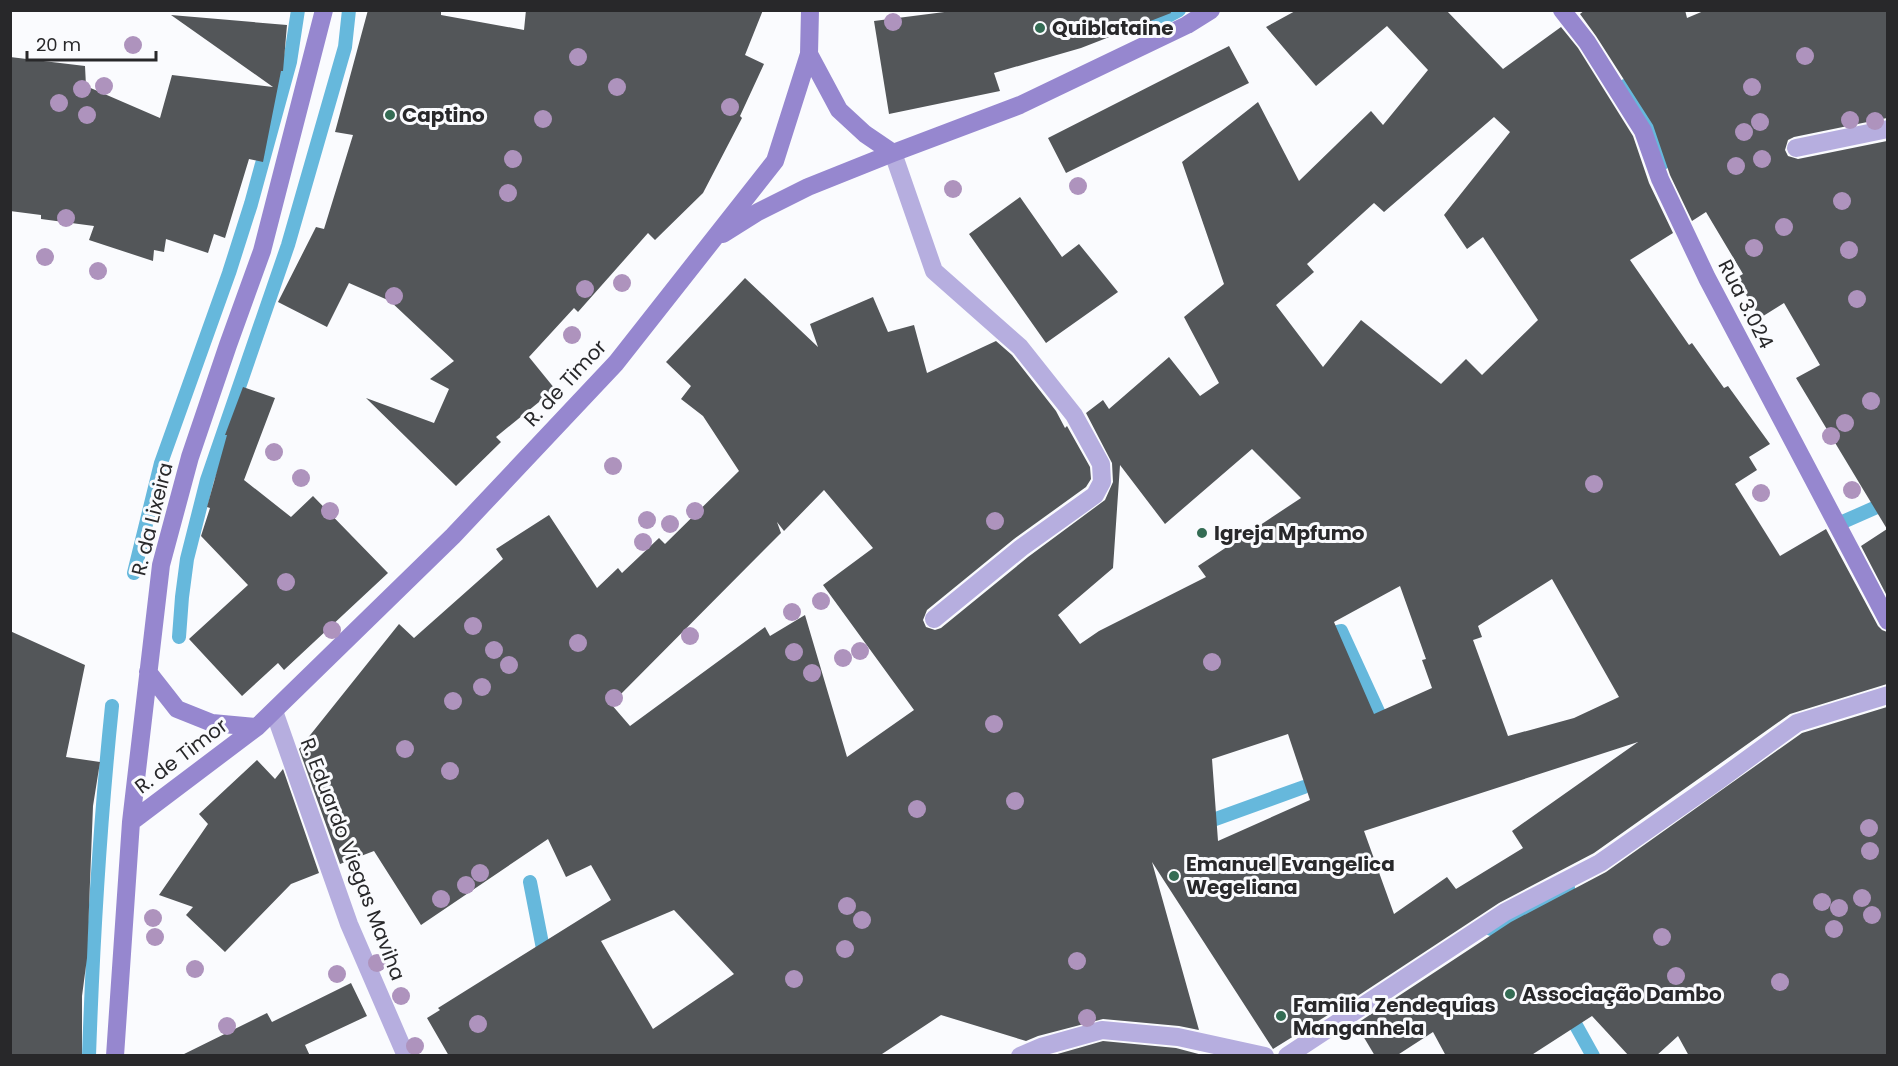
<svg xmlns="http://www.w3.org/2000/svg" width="1898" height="1066" font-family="Poppins,sans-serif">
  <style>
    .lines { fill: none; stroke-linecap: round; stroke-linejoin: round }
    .stream { stroke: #66b8dc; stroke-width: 14 }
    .building { fill: #535659; fill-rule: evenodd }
    .street { stroke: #b6aedf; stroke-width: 18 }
    .secondary { stroke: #9687cf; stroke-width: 18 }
    .tree { fill: #ae93bd }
    .poi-dot { fill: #346c54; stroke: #fafbfe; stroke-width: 2 }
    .labels { text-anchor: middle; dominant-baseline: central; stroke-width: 6; stroke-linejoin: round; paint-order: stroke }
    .poi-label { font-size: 20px; font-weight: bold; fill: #28282a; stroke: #fafbfe; text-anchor: start }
    .street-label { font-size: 20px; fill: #28282a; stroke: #fafbfe }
  </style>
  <rect width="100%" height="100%" fill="#fafbfe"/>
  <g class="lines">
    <path class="stream" d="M1155,23L1179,10
      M1625,86L1653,129L1663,163
      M1838,524L1888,502
      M134,573L161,463L229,273L251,204L290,62L298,10
      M1321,636L1341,631L1386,729
      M179,637L182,597L187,559L207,480L288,245L345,47L349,10
      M1199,825L1304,787
      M530,882L545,959
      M1491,929L1502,922H1514L1568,888
      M1568,1011L1593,1056
      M89,1056C93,939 100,822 112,706"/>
  </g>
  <path class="building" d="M368,10H441V15L524,30L526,10H763L745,55L764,64L740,116L742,118L703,193L655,240L648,233L578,312L574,308L529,357L555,389L496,437L501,442L456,486L366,398L434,423L449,389L430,379L454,361L390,301L349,283L327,327L278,302L316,227L324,229L353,135L335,132Z
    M960,10H1170L1171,13L1081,48L994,73L1000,91L889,114L874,21Z
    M1297,10H1446L1503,69L1561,27L1578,48L1633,136L1649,183L1673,233L1630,260L1689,345L1692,343L1724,388L1728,386L1770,444L1749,457L1757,470L1735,484L1780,556L1826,529L1878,626L1882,630L1887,632V684L1790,714L1594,853L1499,903L1344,1005L1273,1049L1152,862L1199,1030L1179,1026L1103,1019L1038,1036L1026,1041L941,1015L879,1056H449L427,1018L440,1010L438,1008L611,900L591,865L566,877L548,839L421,925L374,851L340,864L299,749L399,624L414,638L503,559L496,549L549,515L597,588L618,568L622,573L659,538L665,544L739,471L703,416L681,399L691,386L666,362L745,278L818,347L810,324L873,297L888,332L914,325L927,373L996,341L1012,355L1056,411L1065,428L1067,426L1090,467L1091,479L1086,487L1014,539L927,610L923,620L926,627L935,630L941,628L1028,557L1105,500L1113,482L1112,463L1086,413L1103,400L1109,409L1169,357L1200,396L1219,383L1184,317L1224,284L1182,162L1258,102L1299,181L1371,111L1383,125L1428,70L1387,26L1316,86L1266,27ZM1494,117L1510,132L1444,215L1467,249L1483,237L1538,320L1482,375L1466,359L1441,384L1361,320L1323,367L1276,305L1314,272L1307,264L1374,203L1384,212ZM1252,449L1301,498L1198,566L1206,577L1099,631L1080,644L1058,615L1113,568L1120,465L1165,524ZM824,490L873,548L823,585L914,710L847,757L805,615L770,636L765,627L630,726L611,704L781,533L777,522L784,531ZM1552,579L1619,697L1574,718L1508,736L1473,640L1482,637L1478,626ZM1400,586L1426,659L1422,660L1432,688L1374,714L1334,622ZM1288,734L1310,800L1218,841L1212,759ZM1638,742L1512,831L1523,848L1456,889L1447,877L1394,914L1364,831ZM674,910L734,974L653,1029L601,941Z
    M1585,10H1685L1687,18L1706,10H1887V118L1794,137L1788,140L1785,150L1788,156L1798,159L1887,141V596L1861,546L1887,529L1796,378L1820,365L1784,303L1760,318L1736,278L1743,274L1706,212L1692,221L1670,175L1653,125L1596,36L1580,14Z
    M171,15L287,25L283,71H281L263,162L249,159L225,238L214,234L208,253L166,239L164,252L154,250L153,261L89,240L94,226L41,219V215L10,211V57L85,66L86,86L160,118L172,75L273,87Z
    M1229,46L1249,83L1066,173L1048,138Z
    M1020,197L1062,257L1079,244L1118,292L1046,343L969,234Z
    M243,387L275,398L244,480L291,517L313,496L388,573L284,670L278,663L242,696L189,639L248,585L201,536L210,508L207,507L227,435H225Z
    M10,631L85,665L66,757L100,762L93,806L87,958L82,996V1056H10Z
    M1887,707V1055L1689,1056L1678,1036L1656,1056H1629L1592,1016L1530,1056H1446L1433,1032L1396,1056H1375L1356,1024L1511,922L1606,872L1802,733Z
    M257,760L275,779L283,769L319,873L291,884L225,952L186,915L193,907L159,895L208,824L199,814Z
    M351,983L367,1016L305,1045L310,1056H180L267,1013L272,1022Z
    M1103,1041L1176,1048L1206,1056L1054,1055Z"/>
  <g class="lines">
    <path class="street" d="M1796,148L1888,129
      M893,153L934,271L1020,347L1074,415L1101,464L1102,482L1095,495L1021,548L934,619
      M274,711L349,924L406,1056
      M1020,1056L1041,1047L1102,1030L1178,1037L1265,1056
      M1287,1056L1505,912L1600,863L1719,780L1797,723L1888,695"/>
    <path class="secondary" d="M1562,10L1587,42L1643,131L1660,179L1707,278L1888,621
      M809,54L839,110L865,134L893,153
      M723,234L758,212L808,187L893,153L1020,105L1187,25L1211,10
      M148,672L177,709L212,723L257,727
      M131,822L257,727L453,536L616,363L775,161L809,54L810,10
      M115,1056L131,822L161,565L190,457L228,345L262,251L324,10"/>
  </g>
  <g class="tree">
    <circle cx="893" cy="22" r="9"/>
    <circle cx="133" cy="45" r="9"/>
    <circle cx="1805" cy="56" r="9"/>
    <circle cx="578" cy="57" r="9"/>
    <circle cx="104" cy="86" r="9"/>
    <circle cx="617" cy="87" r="9"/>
    <circle cx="1752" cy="87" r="9"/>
    <circle cx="82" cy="89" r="9"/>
    <circle cx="59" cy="103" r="9"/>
    <circle cx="730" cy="107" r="9"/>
    <circle cx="87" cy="115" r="9"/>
    <circle cx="543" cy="119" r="9"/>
    <circle cx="1850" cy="120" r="9"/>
    <circle cx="1875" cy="121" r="9"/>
    <circle cx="1760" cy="122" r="9"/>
    <circle cx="1744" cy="132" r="9"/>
    <circle cx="513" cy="159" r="9"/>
    <circle cx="1762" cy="159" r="9"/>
    <circle cx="1736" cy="166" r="9"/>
    <circle cx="1078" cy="186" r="9"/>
    <circle cx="953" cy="189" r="9"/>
    <circle cx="508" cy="193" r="9"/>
    <circle cx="1842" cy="201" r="9"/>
    <circle cx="66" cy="218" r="9"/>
    <circle cx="1784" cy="227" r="9"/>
    <circle cx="1754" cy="248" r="9"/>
    <circle cx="1849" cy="250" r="9"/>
    <circle cx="45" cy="257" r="9"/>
    <circle cx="98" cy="271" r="9"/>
    <circle cx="622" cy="283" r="9"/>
    <circle cx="585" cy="289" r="9"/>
    <circle cx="394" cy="296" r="9"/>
    <circle cx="1857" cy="299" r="9"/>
    <circle cx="572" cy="335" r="9"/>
    <circle cx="1871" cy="401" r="9"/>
    <circle cx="1845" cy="423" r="9"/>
    <circle cx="1831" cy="436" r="9"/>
    <circle cx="274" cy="452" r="9"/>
    <circle cx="613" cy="466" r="9"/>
    <circle cx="301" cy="478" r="9"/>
    <circle cx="1594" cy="484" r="9"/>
    <circle cx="1852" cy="490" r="9"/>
    <circle cx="1761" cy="493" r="9"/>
    <circle cx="330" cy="511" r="9"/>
    <circle cx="695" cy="511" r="9"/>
    <circle cx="647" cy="520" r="9"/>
    <circle cx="995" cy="521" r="9"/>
    <circle cx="670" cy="524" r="9"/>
    <circle cx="643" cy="542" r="9"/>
    <circle cx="286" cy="582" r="9"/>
    <circle cx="821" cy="601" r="9"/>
    <circle cx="792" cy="612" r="9"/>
    <circle cx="473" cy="626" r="9"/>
    <circle cx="332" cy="630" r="9"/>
    <circle cx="690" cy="636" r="9"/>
    <circle cx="578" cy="643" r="9"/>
    <circle cx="494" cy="650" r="9"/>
    <circle cx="860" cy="651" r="9"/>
    <circle cx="794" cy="652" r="9"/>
    <circle cx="843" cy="658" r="9"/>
    <circle cx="1212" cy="662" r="9"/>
    <circle cx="509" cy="665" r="9"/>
    <circle cx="812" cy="673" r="9"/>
    <circle cx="482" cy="687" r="9"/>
    <circle cx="614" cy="698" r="9"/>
    <circle cx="453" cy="701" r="9"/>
    <circle cx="994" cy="724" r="9"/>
    <circle cx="405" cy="749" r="9"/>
    <circle cx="450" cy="771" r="9"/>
    <circle cx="1015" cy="801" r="9"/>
    <circle cx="917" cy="809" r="9"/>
    <circle cx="1869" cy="828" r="9"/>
    <circle cx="1870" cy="851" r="9"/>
    <circle cx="480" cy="873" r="9"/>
    <circle cx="466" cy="885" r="9"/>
    <circle cx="1862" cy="898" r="9"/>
    <circle cx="441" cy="899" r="9"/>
    <circle cx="1822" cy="902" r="9"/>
    <circle cx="847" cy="906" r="9"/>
    <circle cx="1839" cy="908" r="9"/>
    <circle cx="1872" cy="915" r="9"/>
    <circle cx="153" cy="918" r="9"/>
    <circle cx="862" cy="920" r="9"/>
    <circle cx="1834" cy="929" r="9"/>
    <circle cx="155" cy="937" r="9"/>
    <circle cx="1662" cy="937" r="9"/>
    <circle cx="845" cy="949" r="9"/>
    <circle cx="1077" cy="961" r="9"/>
    <circle cx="377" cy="963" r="9"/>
    <circle cx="195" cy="969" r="9"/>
    <circle cx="337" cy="974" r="9"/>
    <circle cx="1676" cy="976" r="9"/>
    <circle cx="794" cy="979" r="9"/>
    <circle cx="1780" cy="982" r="9"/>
    <circle cx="401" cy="996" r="9"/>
    <circle cx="1087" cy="1018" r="9"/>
    <circle cx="478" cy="1024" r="9"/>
    <circle cx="227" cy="1026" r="9"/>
    <circle cx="415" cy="1046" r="9"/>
  </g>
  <g class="poi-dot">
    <circle cx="1040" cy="28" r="6"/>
    <circle cx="390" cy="115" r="6"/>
    <circle cx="1202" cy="533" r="6"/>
    <circle cx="1174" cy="876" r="6"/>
    <circle cx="1510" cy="994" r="6"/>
    <circle cx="1281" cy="1016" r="6"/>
  </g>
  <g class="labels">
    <g class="poi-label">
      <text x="1052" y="28">Quiblataine</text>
      <text x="402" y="115">Captino</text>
      <text x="1214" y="533">Igreja Mpfumo</text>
      <text x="1186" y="864">Emanuel Evangelica<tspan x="1186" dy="23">Wegeliana</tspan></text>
      <text x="1522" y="994">Associação Dambo</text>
      <text x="1293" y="1005">Familia Zendequias<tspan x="1293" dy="23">Manganhela</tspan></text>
    </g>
    <g class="street-label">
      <text transform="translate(1746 304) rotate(63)">Rua 3.024</text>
      <text transform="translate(565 383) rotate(-47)">R. de Timor</text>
      <text transform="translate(152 519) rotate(-76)">R. da Lixeira</text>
      <text transform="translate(181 756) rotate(-37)">R. de Timor</text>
      <text transform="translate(353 859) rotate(69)">R. Eduardo Viegas Maviha</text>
    </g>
  </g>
  <rect width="1898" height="1066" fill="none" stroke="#28282a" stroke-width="24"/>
  <path d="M27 51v9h129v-9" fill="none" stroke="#28282a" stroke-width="3"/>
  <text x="36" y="51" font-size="18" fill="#28282a" stroke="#fafbfe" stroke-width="4.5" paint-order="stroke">20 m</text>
</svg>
